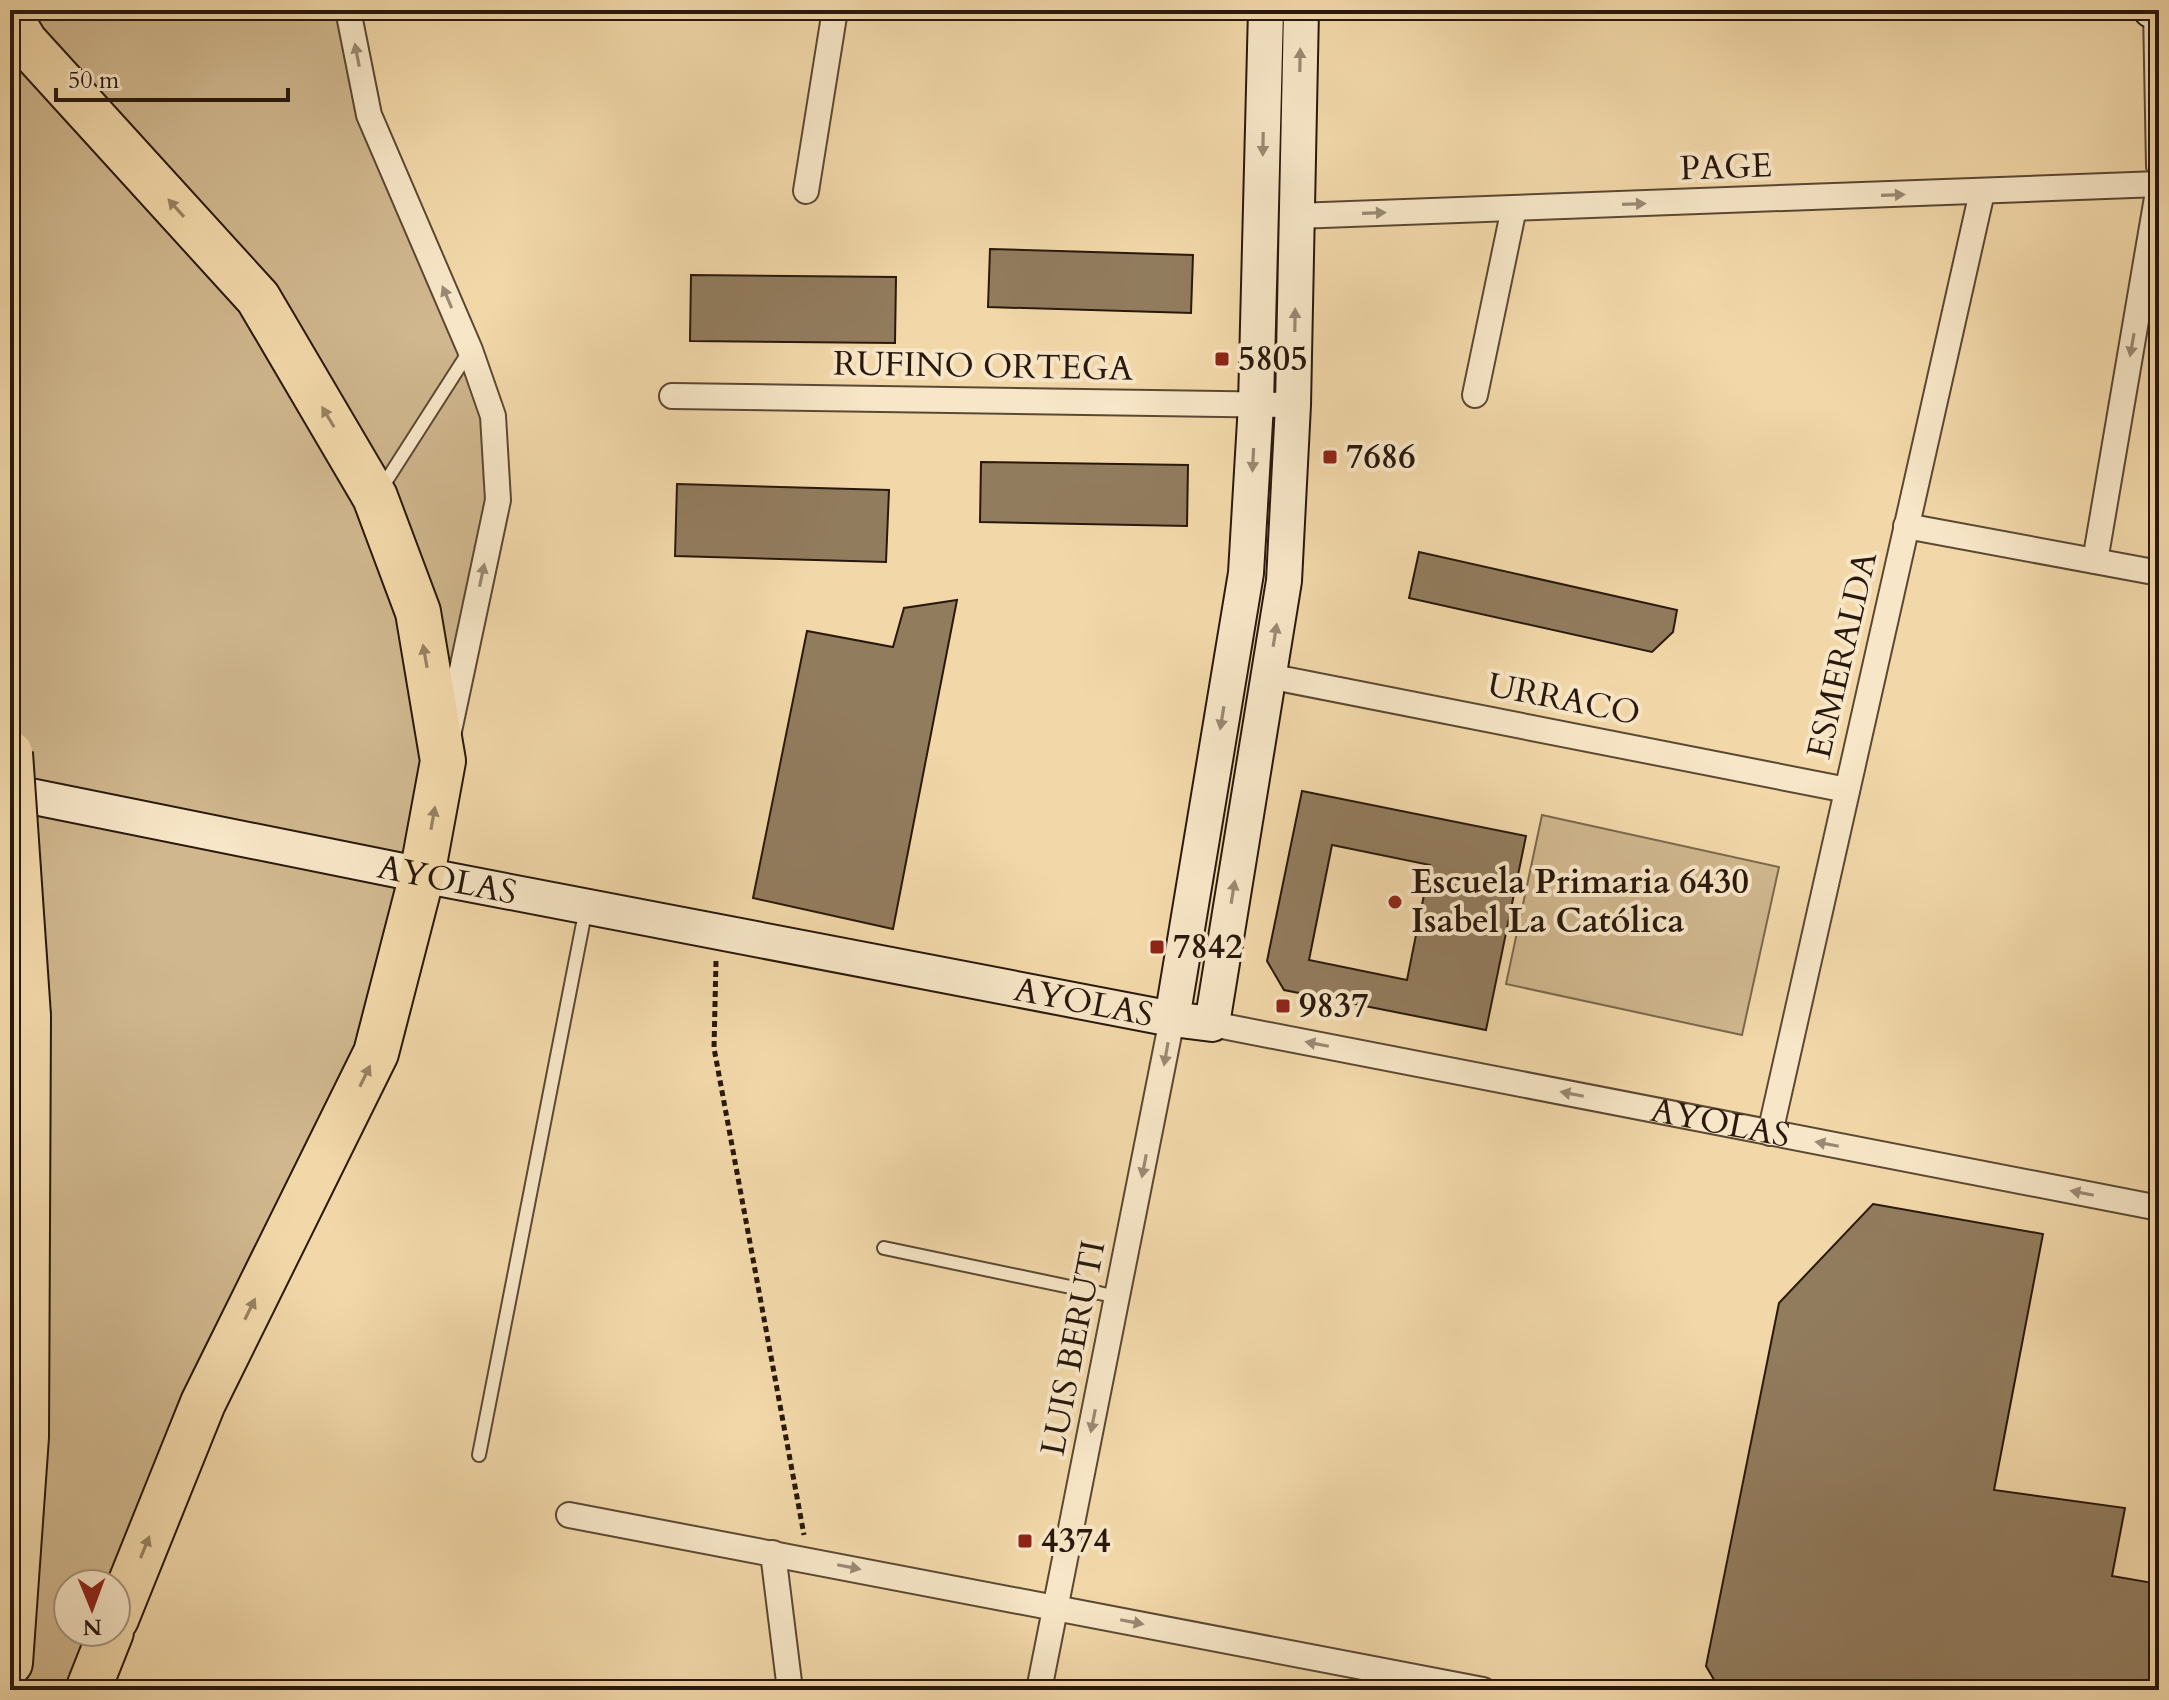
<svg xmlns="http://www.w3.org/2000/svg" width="2169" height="1700" font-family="Cardo,serif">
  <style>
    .green { fill: #d0b78e; stroke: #7c684d; stroke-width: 2 }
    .building { fill: #927c5e; stroke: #29180c; stroke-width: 2; fill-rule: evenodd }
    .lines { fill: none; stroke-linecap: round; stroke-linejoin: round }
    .lane-casing { stroke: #5b4833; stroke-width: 16 }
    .street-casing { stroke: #5b4833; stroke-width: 28 }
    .secondary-casing { stroke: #29180c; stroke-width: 38 }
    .highway-casing { stroke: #29180c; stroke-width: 48 }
    .path { stroke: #29180c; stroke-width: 5; stroke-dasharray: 6 4; stroke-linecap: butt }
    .lane { stroke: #f7e6c7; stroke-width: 12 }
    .street { stroke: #f7e6c7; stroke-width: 24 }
    .secondary { stroke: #f7e6c7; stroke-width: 34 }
    .highway { stroke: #f2d8a9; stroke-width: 44 }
    .highway-bridge-casing { stroke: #29180c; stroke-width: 48; stroke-linecap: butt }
    .highway-bridge { stroke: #f2d8a9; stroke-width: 44 }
    .oneway { fill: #9a8973 }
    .oneway2 { fill: #988262 }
    .poi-dot { fill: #8f2418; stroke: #f7e6c7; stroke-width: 3 }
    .labels { text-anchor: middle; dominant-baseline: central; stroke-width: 8; stroke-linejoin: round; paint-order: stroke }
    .street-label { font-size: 34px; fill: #29180c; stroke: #f7e6c7 }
    .poi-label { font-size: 34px; font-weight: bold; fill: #29180c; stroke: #f7e6c7; text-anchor: start }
  </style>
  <rect width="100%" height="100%" fill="#f2d8a9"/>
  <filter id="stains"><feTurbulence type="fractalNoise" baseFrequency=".0025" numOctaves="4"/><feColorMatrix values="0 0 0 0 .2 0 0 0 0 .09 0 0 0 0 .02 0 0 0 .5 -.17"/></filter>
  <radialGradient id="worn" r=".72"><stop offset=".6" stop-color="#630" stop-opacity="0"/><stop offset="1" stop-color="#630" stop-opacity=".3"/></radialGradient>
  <path class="green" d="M10,10H348L369,115L470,350L498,500L376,1053L116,1584H68V1632H111L91,1690H10Z
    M1542,815L1779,867L1742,1035L1506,984Z"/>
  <path class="building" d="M990,249L1193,255L1191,313L988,307Z
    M691,275L896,277L895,343L690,341Z
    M981,462L1188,465L1187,526L980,522Z
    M677,484L889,490L886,562L675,556Z
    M1419,552L1677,610L1673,632L1652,652L1409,598Z
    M957,600L893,929L753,898L807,631L893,647L904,608Z
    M1302,791L1526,836L1486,1030L1284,990L1267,961ZM1332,845L1430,865L1407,980L1309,960Z
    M1873,1204L2043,1234L1994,1490L2125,1508L2112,1576L2159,1584V1690H1720L1706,1666L1779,1303Z"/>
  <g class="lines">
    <g class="lane-casing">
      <path id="lane" d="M381,489L470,350
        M884,1248L1118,1297
        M479,1455L586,908"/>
    </g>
    <g class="street-casing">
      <g id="street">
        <path d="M348,10L369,115L470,350L493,416L498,500L449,731"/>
        <path d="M2156,10L2159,166"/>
        <path d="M806,191L835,10"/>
        <path d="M1296,216L2159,184"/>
        <path d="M1475,395L1514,208"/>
        <path d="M672,396L1293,405"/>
        <path d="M1906,526L2159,573"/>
        <path d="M2095,561L2159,186"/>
        <path d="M1268,676L1847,790"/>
        <path id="s1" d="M1212,1024L2159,1208"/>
        <path d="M1770,1133L1982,192"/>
        <path d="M569,1515L1483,1690"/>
        <path d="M773,1553L790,1690"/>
        <path d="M1039,1690L1172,1019"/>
      </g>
    </g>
    <g class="secondary-casing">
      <g id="secondary">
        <path d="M2151,10L2156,11"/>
        <path id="s2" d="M10,792L422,875L1172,1019L1212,1024L1284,581L1293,405L1301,10"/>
        <path d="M1172,1019L1246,573L1256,404L1266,10"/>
      </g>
    </g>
    <g class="highway-casing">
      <path id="highway" d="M10,17L25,42L258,298L375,497L418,612L443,761L422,875L376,1053L203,1403L116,1619
        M10,1663L26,1437L28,1016
        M88,1690L111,1632"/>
    </g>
    <path class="path" d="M716,961L714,1048L804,1535"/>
    <use href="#lane" class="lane"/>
    <use href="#street" class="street"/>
    <use href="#secondary" class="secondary"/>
    <use href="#highway" class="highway"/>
    <g class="highway-bridge-casing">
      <path id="highway-bridge" d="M10,753L28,1016"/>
    </g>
    <use href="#highway-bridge" class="highway-bridge"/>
  </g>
  <defs><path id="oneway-solid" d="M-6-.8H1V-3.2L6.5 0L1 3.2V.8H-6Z" transform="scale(2)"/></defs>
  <g class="oneway">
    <use href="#oneway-solid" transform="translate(357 55) rotate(-101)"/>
    <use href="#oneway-solid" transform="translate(1300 60) rotate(-89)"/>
    <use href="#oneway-solid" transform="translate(1263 144) rotate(91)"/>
    <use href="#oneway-solid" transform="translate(1893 195) rotate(-2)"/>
    <use href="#oneway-solid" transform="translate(1634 204) rotate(-2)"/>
    <use href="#oneway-solid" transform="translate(1374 213) rotate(-2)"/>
    <use href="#oneway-solid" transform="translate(447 297) rotate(-113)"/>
    <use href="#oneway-solid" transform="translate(1295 320) rotate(-89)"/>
    <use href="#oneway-solid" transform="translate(2132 345) rotate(100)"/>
    <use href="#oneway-solid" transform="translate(1253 460) rotate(93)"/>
    <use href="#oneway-solid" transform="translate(482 575) rotate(-78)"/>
    <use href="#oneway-solid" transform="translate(1275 635) rotate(-81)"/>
    <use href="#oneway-solid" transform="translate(1222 718) rotate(99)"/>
    <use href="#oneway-solid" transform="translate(1233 892) rotate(-81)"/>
    <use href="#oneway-solid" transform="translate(1317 1044) rotate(-169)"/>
    <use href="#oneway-solid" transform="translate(1166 1054) rotate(100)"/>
    <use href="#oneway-solid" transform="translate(1572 1094) rotate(-169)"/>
    <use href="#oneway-solid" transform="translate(1827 1144) rotate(-169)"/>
    <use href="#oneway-solid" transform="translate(1144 1166) rotate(101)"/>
    <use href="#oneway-solid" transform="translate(2082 1193) rotate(-169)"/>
    <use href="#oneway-solid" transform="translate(1093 1421) rotate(101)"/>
    <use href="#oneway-solid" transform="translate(849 1567) rotate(11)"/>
    <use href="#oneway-solid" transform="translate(1132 1622) rotate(11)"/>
  </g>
  <g class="oneway2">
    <use href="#oneway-solid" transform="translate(176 208) rotate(-132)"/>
    <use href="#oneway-solid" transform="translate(328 417) rotate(-121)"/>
    <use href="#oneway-solid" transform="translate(425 656) rotate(-100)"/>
    <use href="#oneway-solid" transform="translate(433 818) rotate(-80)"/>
    <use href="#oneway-solid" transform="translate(365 1076) rotate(-64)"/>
    <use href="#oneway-solid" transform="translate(250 1309) rotate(-64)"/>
    <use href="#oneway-solid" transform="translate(145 1547) rotate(-68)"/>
  </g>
  <g class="poi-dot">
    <rect x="1214" y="351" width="16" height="16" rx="4"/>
    <rect x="1322" y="449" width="16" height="16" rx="4"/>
    <circle cx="1395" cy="902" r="8"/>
    <rect x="1149" y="939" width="16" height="16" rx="4"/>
    <rect x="1275" y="998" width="16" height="16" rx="4"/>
    <rect x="1017" y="1533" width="16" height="16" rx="4"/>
  </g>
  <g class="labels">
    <g class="street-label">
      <text transform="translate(1726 167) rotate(-2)">PAGE</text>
      <text transform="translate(983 366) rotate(1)">RUFINO ORTEGA</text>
      <text transform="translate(1842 655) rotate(-77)">ESMERALDA</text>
      <text transform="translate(1564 699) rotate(11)">URRACO</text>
      <text stroke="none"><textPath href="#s2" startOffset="446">AYOLAS</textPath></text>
      <text stroke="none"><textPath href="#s2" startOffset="1094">AYOLAS</textPath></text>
      <text stroke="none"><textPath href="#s1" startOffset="518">AYOLAS</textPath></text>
      <text transform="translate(1073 1348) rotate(-79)">LUIS BERUTI</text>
    </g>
    <g class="poi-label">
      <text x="1238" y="359">5805</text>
      <text x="1346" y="457">7686</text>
      <text x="1411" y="882">Escuela Primaria 6430<tspan x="1411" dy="39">Isabel La Católica</tspan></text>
      <text x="1173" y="947">7842</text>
      <text x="1299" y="1006">9837</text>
      <text x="1041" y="1541">4374</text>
    </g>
  </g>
  <rect width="2169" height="1700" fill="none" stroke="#f2d8a9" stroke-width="40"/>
  <rect x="12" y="12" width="2145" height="1676" fill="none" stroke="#29180c" stroke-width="4"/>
  <rect x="20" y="20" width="2129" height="1660" fill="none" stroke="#29180c" stroke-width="2"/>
  <g transform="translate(92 1608) rotate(179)"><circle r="38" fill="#f7e6c7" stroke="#a5947c" stroke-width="2"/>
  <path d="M0-6L14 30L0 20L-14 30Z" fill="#8f2418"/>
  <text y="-12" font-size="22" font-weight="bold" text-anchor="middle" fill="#29180c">N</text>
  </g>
  <path d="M56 88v12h232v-12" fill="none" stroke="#29180c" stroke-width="4"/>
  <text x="68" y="88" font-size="24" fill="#29180c" stroke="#f7e6c7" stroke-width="6" paint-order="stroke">50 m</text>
  <rect width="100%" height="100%" filter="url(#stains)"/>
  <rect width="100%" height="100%" fill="url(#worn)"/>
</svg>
